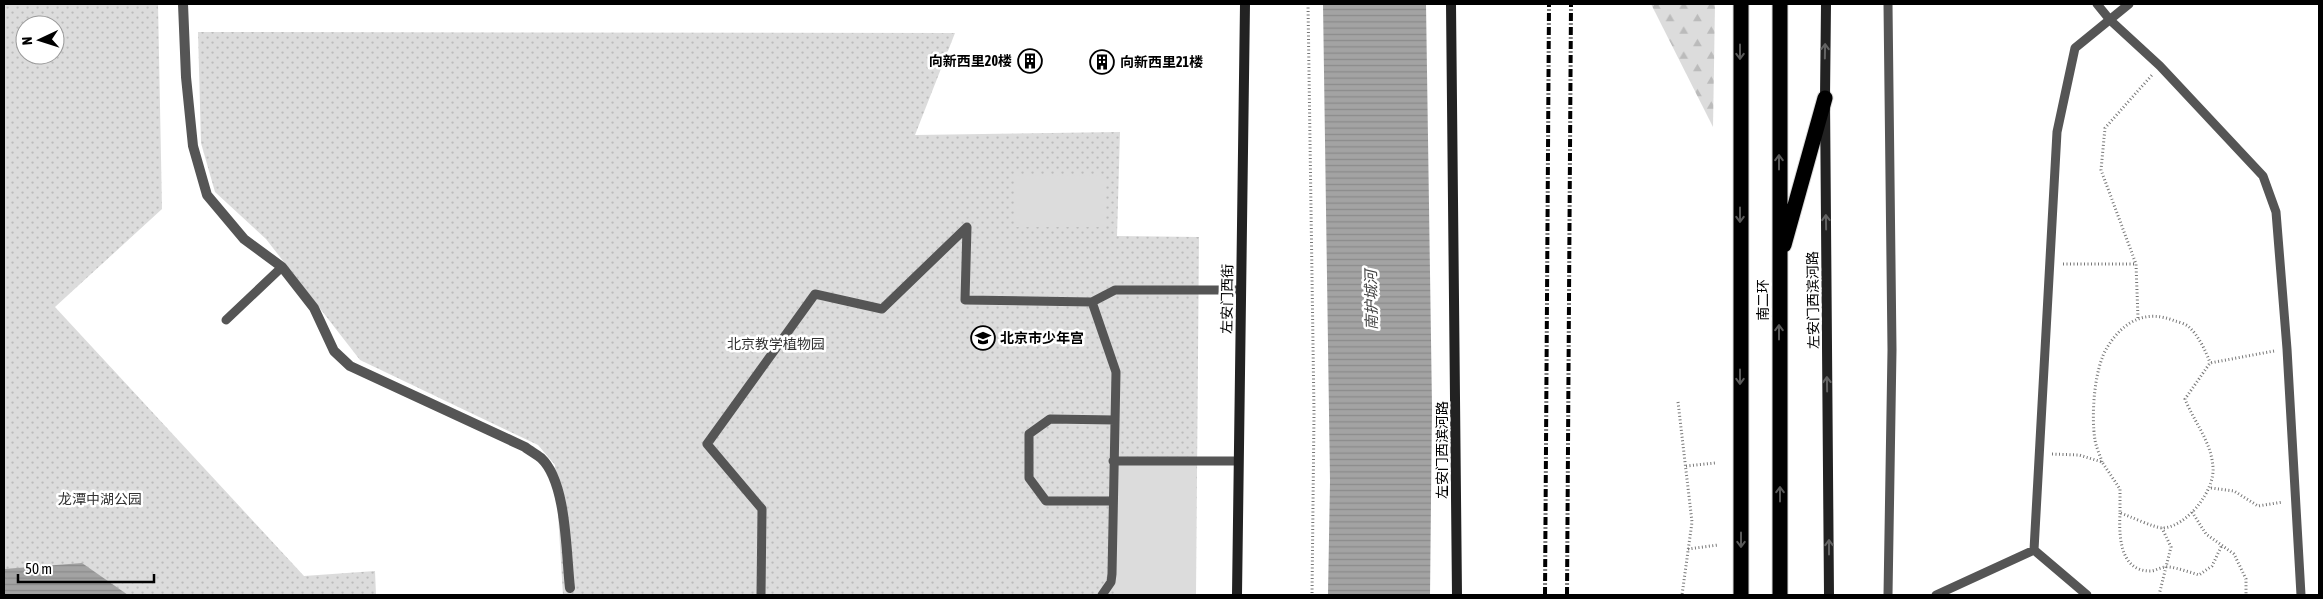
<svg xmlns="http://www.w3.org/2000/svg" width="2323" height="599" font-family="'Asap Condensed','Noto Sans SC',sans-serif">
  <style>
    .forest { fill: url(#forest-firs) }
    .park { fill: url(#park-dots); fill-rule: evenodd }
    .pitch { fill: #dcdcdc }
    .water { fill: url(#water-rules) }
    .lines { fill: none; stroke-linecap: round; stroke-linejoin: round }
    .highway-casing { stroke: #dbdbdb; stroke-width: 17 }
    .path { stroke: #777; stroke-width: 3; stroke-dasharray: 1 2.5; stroke-linecap: butt }
    .lane { stroke: #555; stroke-width: 9 }
    .street { stroke: #555; stroke-width: 10 }
    .secondary { stroke: #222; stroke-width: 10 }
    .highway { stroke: #000; stroke-width: 15 }
    .rail { stroke: #000; stroke-width: 4; stroke-dasharray: 8 2.5 1 2.5; stroke-linecap: butt }
    .oneway { stroke: #646464 }
    .oneway2 { stroke: #595959 }
    .labels { text-anchor: middle; dominant-baseline: central; stroke-width: 5; stroke-linejoin: round; paint-order: stroke }
    .poi-label { font-size: 14px; font-weight: bold; fill: #000; stroke: #fff; text-anchor: start }
    .street-label { font-size: 14px; fill: #000; stroke: #fff }
    .park-label { font-size: 14px; fill: #333; stroke: #fff }
    .water-label { font-size: 15px; font-style: italic; fill: #444; stroke: #fff }
  </style>
  <defs>
    <pattern id="forest-firs" width="22" height="20" patternUnits="userSpaceOnUse" patternTransform="scale(1.25)"><rect width="22" height="20" fill="#dcdcdc"/><path d="M5 1l3.5 6h-7zM16 11l3.5 6h-7z" fill="#bbb"/></pattern>
    <pattern id="park-dots" width="8" height="8" patternUnits="userSpaceOnUse" patternTransform="scale(1.25)"><rect width="8" height="8" fill="#dcdcdc"/><path d="M2 2h.1M6 6h.1" fill="none" stroke="#bbb" stroke-width="1.8" stroke-linecap="round"/></pattern>
    <pattern id="water-rules" width="6" height="5" patternUnits="userSpaceOnUse" patternTransform="scale(1.25)"><rect width="6" height="5" fill="#a3a3a3"/><path d="M0 2.5h6" fill="none" stroke="#8b8b8b"/></pattern>
  </defs>
  <rect width="100%" height="100%" fill="#fff"/>
  <path class="forest" d="M1651,4H1715L1713,127Z"/>
  <path class="park" d="M4,4H158L162,209L55,307L304,576L375,571L376,595H4ZM25,25H55V55H25Z
    M198,32L955,33L915,135L1120,132L1117,236L1199,237L1196,595H563L555,465L538,445L360,360L266,239L215,192L201,143Z"/>
  <path class="pitch" d="M1104,175V227H1014V176Z
    M1116,465H1196V595H1116Z"/>
  <path class="water" d="M1323,4H1426L1432,407L1430,595H1328L1330,481Z
    M82,563L128,595H4V569Z"/>
  <g class="lines">
    <g class="highway-casing">
      <path id="highway" d="M1741,4V595
        M1780,4V595
        M1784,245L1825,98"/>
    </g>
    <path class="path" d="M1308,4L1314,413L1312,595
      M2063,264H2136
      M2138,318L2136,264L2101,170L2105,128L2152,75
      M1678,402L1692,522L1682,595
      M2052,454L2079,455L2102,462L2120,489V513C2130,516 2154,528 2163,528C2188,526 2215,490 2213,467C2211,441 2194,422 2185,399L2210,363L2274,351
      M2102,462C2100,455 2096,447 2095,440C2091,416 2094,367 2108,346C2124,321 2146,309 2175,321C2179,322 2186,324 2189,327C2198,335 2206,351 2210,363
      M1686,466L1715,463
      M2211,488L2234,491L2258,506L2283,502
      M2192,512L2206,534L2234,554L2246,579V595
      M2120,513C2119,534 2119,571 2150,571C2156,571 2162,566 2169,567C2178,568 2189,572 2199,575L2212,566L2222,545
      M1688,549L1718,545
      M2159,595L2171,547L2162,528"/>
    <path class="lane" d="M2097,4L2110,20L2160,66L2263,176L2276,212L2287,349L2301,595
      M1092,302L1115,290H1241
      M226,320L282,267
      M1113,461H1238
      M1113,501H1046L1029,478V434L1050,419L1115,420
      M761,595L762,509L707,444L815,294L882,309L967,227L965,300L1092,302L1116,372L1112,574L1111,582L1102,595
      M1888,595L1892,350L1888,4
      M1936,595L2034,550
      M2087,595L2034,550L2057,132L2075,48L2129,4"/>
    <path class="street" d="M183,4L186,77L193,146L207,195L244,239L282,267L314,308L334,351L350,366L525,447C530,451 536,454 541,458C567,482 566,554 570,588"/>
    <path class="secondary" d="M1451,4L1457,595
      M1826,4L1825,98L1829,595
      M1237,595L1245,4"/>
    <use href="#highway" class="highway"/>
    <path class="rail" d="M1545,595L1549,4
      M1567,595L1571,4"/>
  </g>
  <defs><path id="oneway-shaft" d="M-6 0H5M1.5-3L5.5 0L1.5 3" fill="none" stroke-width="1.6" stroke-linecap="round" stroke-linejoin="round" transform="scale(1.25)"/></defs>
  <g class="oneway">
    <use href="#oneway-shaft" transform="translate(1825 51) rotate(-89)"/>
    <use href="#oneway-shaft" transform="translate(1826 222) rotate(-91)"/>
    <use href="#oneway-shaft" transform="translate(1827 384) rotate(-91)"/>
    <use href="#oneway-shaft" transform="translate(1829 547) rotate(-90)"/>
  </g>
  <g class="oneway2">
    <use href="#oneway-shaft" transform="translate(1740 52) rotate(90)"/>
    <use href="#oneway-shaft" transform="translate(1779 162) rotate(-90)"/>
    <use href="#oneway-shaft" transform="translate(1740 215) rotate(90)"/>
    <use href="#oneway-shaft" transform="translate(1779 332) rotate(-90)"/>
    <use href="#oneway-shaft" transform="translate(1740 377) rotate(90)"/>
    <use href="#oneway-shaft" transform="translate(1780 494) rotate(-90)"/>
    <use href="#oneway-shaft" transform="translate(1741 540) rotate(90)"/>
  </g>
  <defs>
    <g id="building-ring" transform="scale(1.25)"><circle r="9.5" fill="#fff" stroke="#000" stroke-width="1.5"/><path d="M-4-6H4V6H1V3H-1V6H-4ZM-2.5-4.3h1.7v1.8h-1.7ZM.8-4.3h1.7v1.8H.8ZM-2.5-1h1.7V.8h-1.7ZM.8-1h1.7V.8H.8Z" fill="#000"/></g>
    <g id="university-ring" transform="scale(1.25)"><circle r="9.5" fill="#fff" stroke="#000" stroke-width="1.5"/><path d="M0-5L7-2L0 1L-7-2ZM-4 1L0 2.5L4 1V4Q0 6-4 4Z" fill="#000"/></g>
  </defs>
  <g fill-rule="evenodd">
    <use href="#building-ring" x="1030" y="61"/>
    <use href="#building-ring" x="1102" y="62"/>
    <use href="#university-ring" x="983" y="338"/>
  </g>
  <g class="labels">
    <g class="poi-label">
      <text x="1012" y="61" text-anchor="end">向新西里20楼</text>
      <text x="1120" y="62">向新西里21楼</text>
      <text x="1000" y="338">北京市少年宫</text>
    </g>
    <g class="street-label">
      <text transform="translate(1227 299) rotate(-89)">左安门西街</text>
      <text transform="translate(1763 300) rotate(-90)">南二环</text>
      <text transform="translate(1813 300) rotate(-91)">左安门西滨河路</text>
      <text transform="translate(1442 450) rotate(-90)">左安门西滨河路</text>
    </g>
    <g class="park-label">
      <text x="776" y="344">北京教学植物园</text>
      <text x="100" y="499">龙潭中湖公园</text>
    </g>
    <g class="water-label">
      <text transform="translate(1371 300) rotate(-91)">南护城河</text>
    </g>
  </g>
  <rect width="2323" height="599" fill="none" stroke="#000000" stroke-width="10"/>
  <g transform="translate(40 40) rotate(266)"><circle r="24" fill="#ffffff" stroke="#999999"/>
  <path d="M0-4L9 19L0 12L-9 19Z" fill="#000000"/>
  <text y="-8" font-size="14" font-weight="bold" text-anchor="middle" fill="#000000">N</text>
  </g>
  <path d="M18 574v8h136v-8" fill="none" stroke="#000000" stroke-width="2.5"/>
  <text x="25" y="574" font-size="15" fill="#000000" stroke="#ffffff" stroke-width="4" paint-order="stroke">50 m</text>
</svg>
